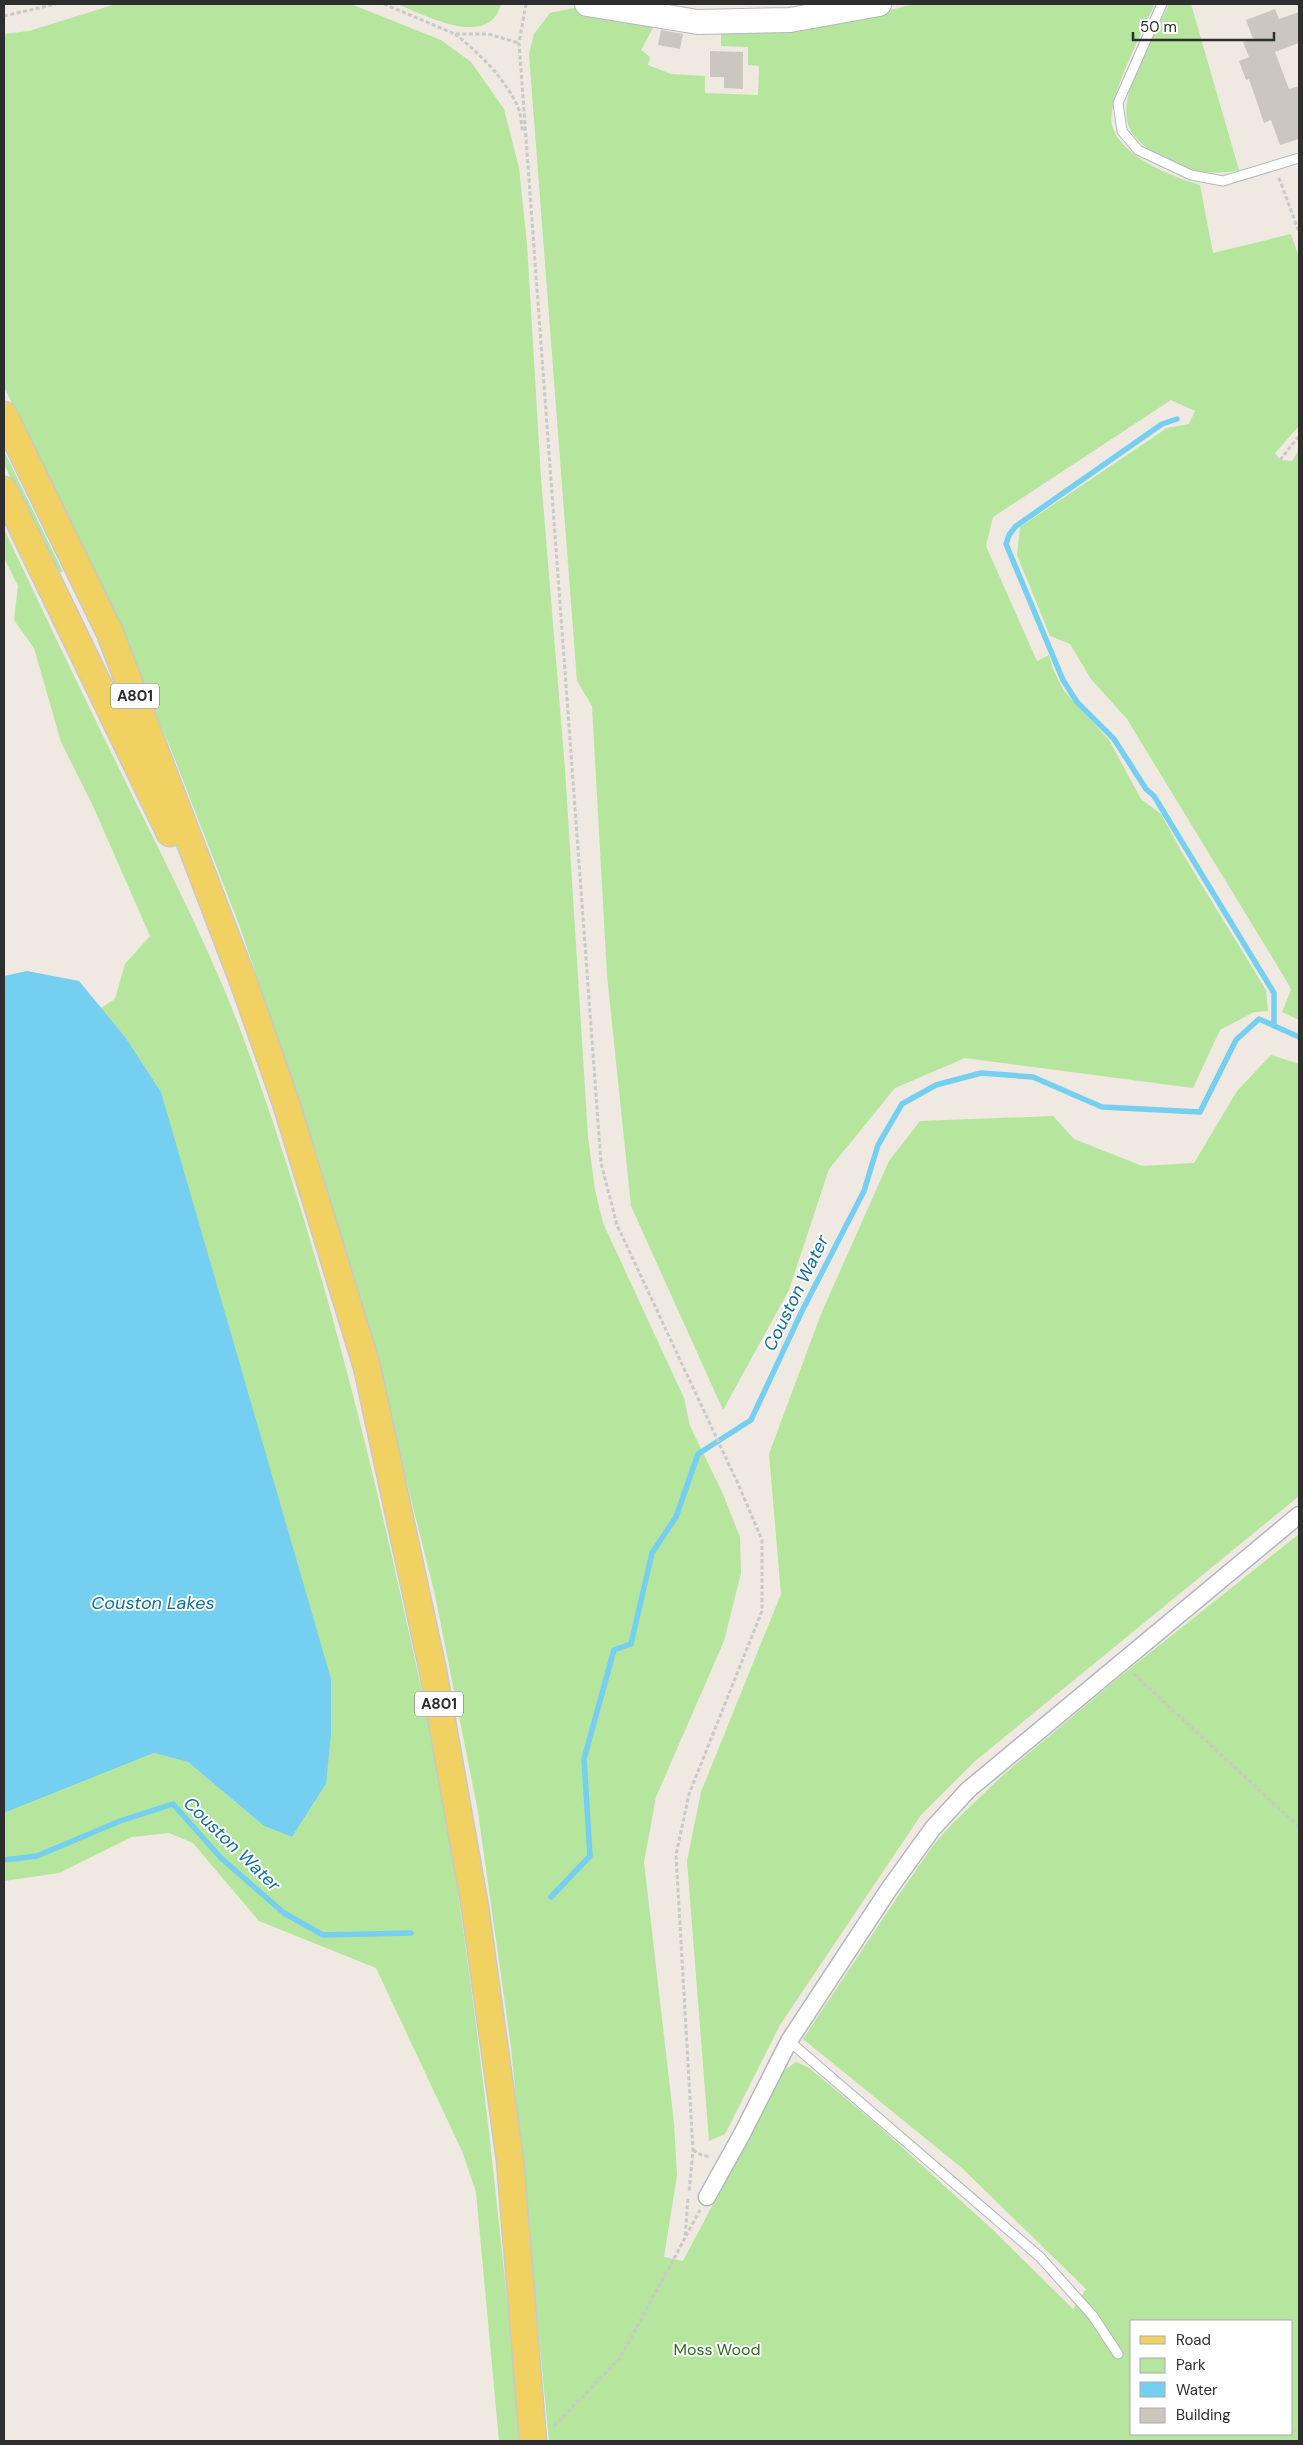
<svg xmlns="http://www.w3.org/2000/svg" width="1303" height="2445" font-family="'DM Sans',sans-serif">
  <style>
    .green { fill: #b6e59e; fill-rule: evenodd }
    .water { fill: #75cff0 }
    .lines { fill: none; stroke-linecap: round; stroke-linejoin: round }
    .stream { stroke: #75cff0; stroke-width: 5.5 }
    .building { fill: #cbc7bf }
    .service-casing { stroke: #b4b7c1; stroke-width: 11 }
    .minor-casing { stroke: #b4b7c1; stroke-width: 19 }
    .secondary-casing { stroke: #b4b7c1; stroke-width: 26 }
    .primary-casing { stroke: #c9c9c9; stroke-width: 29 }
    .path { stroke: #c9c9c9; stroke-width: 3; stroke-dasharray: 4 2.5; stroke-linecap: butt }
    .service { stroke: #fff; stroke-width: 9 }
    .minor { stroke: #fff; stroke-width: 16 }
    .secondary { stroke: #fff; stroke-width: 24 }
    .primary { stroke: #f2d163; stroke-width: 26 }
    .labels { text-anchor: middle; dominant-baseline: central; stroke-width: 4; stroke-linejoin: round; paint-order: stroke }
    .shield { fill: #fff; stroke: #6d6d6d; stroke-width: 1 }
    .shield-label { font-size: 15px; font-weight: bold; fill: #2e2e2e }
    .park-label { font-size: 16px; fill: #2c6e1b; stroke: #fff }
    .water-label { font-size: 18px; font-style: italic; fill: #0d6fa3; stroke: #fff }
  </style>
  <rect width="100%" height="100%" fill="#efe9e1"/>
  <path class="green" d="M116,4H351L441,40L471,62L504,109L519,168L527,244L541,478L565,769L588,1137L595,1190L603,1223L684,1398L690,1426L723,1494L740,1537L741,1573L724,1641L656,1797L644,1862L674,2123L677,2175L664,2257L683,2261L784,2070L796,2062L808,2067L873,2121L993,2230L1073,2309L1086,2289L962,2168L803,2039L898,1896L935,1843L952,1824L1003,1775L1122,1675L1299,1534V2441H549L511,2047L478,1812L435,1595L380,1375L318,1158L240,927L170,747L116,621L77,536L4,387V34L29,31ZM1132,2321H1292V2434H1132Z
    M397,4H501C489,50 425,15 397,4Z
    M914,4H1155C1144,28 1106,101 1112,125C1119,156 1173,177 1200,185L1213,253L1291,234L1299,257V426L1275,453L1280,460L1292,461L1299,450V1020L1282,1012L1291,990L1289,985L1127,719L1091,679L1070,644L1050,636L1017,555L1020,527L1167,428L1189,424L1195,411L1171,400L993,517L986,546L1037,661L1049,655L1053,669L1064,691L1109,740L1141,799L1161,814L1184,856L1266,990L1268,1011L1254,1012L1220,1030L1193,1088L965,1058L895,1088L829,1169L789,1290L723,1410L631,1206L607,975L592,706L577,681L529,54L534,34L550,13L574,8L616,18L655,24L641,50L650,57L648,65L671,74L705,76V93L758,95L759,66L748,65V47L721,46V31L770,33L835,24Z
    M1169,4H1191L1239,170C1210,176 1188,172 1163,158C1149,150 1133,140 1128,124C1118,92 1155,34 1169,4Z
    M4,451L63,572H56L4,464Z
    M4,529C48,622 93,716 139,809C179,890 220,971 250,1056C308,1217 352,1382 390,1548C409,1633 429,1718 444,1804C479,2015 500,2228 521,2441H499L476,2192L462,2151L376,1968L259,1921L193,1843L169,1833L132,1837L59,1873L4,1881V1813L154,1753L188,1762L264,1826L292,1837L326,1784L161,1092L126,1038L101,1008L115,999L125,964L150,936L93,806L61,742L34,648L14,620L18,586L4,558Z
    M1271,1055L1299,1064V1496L974,1762L921,1815L780,2025L725,2134L709,2141L687,1861L701,1792L781,1594L769,1454L821,1314L889,1161L920,1121L1053,1116L1074,1139L1142,1166L1194,1163L1237,1091Z"/>
  <path class="water" d="M27,971L79,981L126,1038L161,1092L331,1679V1734L326,1784L292,1837L264,1826L188,1762L154,1753L4,1813V976Z"/>
  <g class="lines">
    <path class="stream" d="M1177,419L1162,424L1016,526L1009,535L1006,544L1063,680L1077,702L1114,739L1146,789L1154,796L1274,993V1025
      M4,1860L37,1856L120,1821L173,1804L221,1858L284,1913L323,1935L411,1933
      M551,1897L590,1856L584,1759L614,1650L631,1644L652,1553L676,1517L698,1454L751,1420L802,1311L864,1191L878,1145L902,1104L936,1085L981,1073L1033,1077L1102,1107L1200,1112L1236,1040L1259,1019L1299,1037"/>
  </g>
  <path class="building" d="M1275,9L1279,19L1299,12V43L1275,52L1289,89L1299,86V139L1280,145L1271,120L1264,123L1249,79L1246,80L1239,61L1249,57L1243,42L1253,39L1246,20Z
    M661,30L683,34L680,49L658,45Z
    M710,51L743,52V89L724,88V77H710Z"/>
  <g class="lines">
    <g class="service-casing">
      <path id="service" d="M1162,4L1118,103L1122,131L1138,150L1191,175L1223,181L1299,158
        M789,2041L1040,2257L1093,2316L1118,2354"/>
    </g>
    <g class="minor-casing">
      <path id="minor" d="M707,2197L742,2134L789,2041L889,1889L933,1828L968,1790L1299,1515"/>
    </g>
    <g class="secondary-casing">
      <path id="secondary" d="M587,4L698,22L790,20L879,4"/>
    </g>
    <g class="primary-casing">
      <path id="primary" d="M4,415L110,633L245,986L286,1103L367,1367L433,1671L475,1907L510,2160L533,2441
        M4,490L170,833"/>
    </g>
    <path class="path" d="M384,4L455,34H488L519,43
      M526,4L519,43L601,1163L617,1225L739,1486L762,1540V1611L689,1794L676,1855L693,2150L689,2192
      M4,16L56,4
      M455,34C479,53 503,76 517,105C521,113 521,124 523,132
      M1279,178L1299,232
      M1280,460L1299,436
      M1134,1674L1299,1827
      M693,2150L699,2154L710,2157
      M686,2236L700,2210
      M554,2426L620,2358L685,2238L688,2198
      M1292,2430L1299,2431"/>
    <use href="#service" class="service"/>
    <use href="#minor" class="minor"/>
    <use href="#secondary" class="secondary"/>
    <use href="#primary" class="primary"/>
  </g>
  <g class="labels">
    <g class="shield">
      <rect x="111" y="683.5" width="48" height="25" rx="4"/>
      <rect x="415" y="1691.5" width="48" height="25" rx="4"/>
    </g>
    <g class="shield-label">
      <text x="135" y="696">A801</text>
      <text x="439" y="1704">A801</text>
    </g>
    <g class="park-label">
      <text x="717" y="2349">Moss Wood</text>
    </g>
    <g class="water-label">
      <text transform="translate(796 1293) rotate(-64)">Couston Water</text>
      <text x="153" y="1603">Couston Lakes</text>
      <text transform="translate(232 1844) rotate(44)">Couston Water</text>
    </g>
  </g>
  <rect width="1303" height="2445" fill="none" stroke="#2e2e2e" stroke-width="10"/>
  <rect x="1130" y="2320" width="162" height="115" fill="#ffffff" stroke="#ababab"/>
  <rect x="1140" y="2336" width="25" height="8" fill="#f2d163" stroke="#ababab"/>
  <text x="1176" y="2345" font-size="15" fill="#2e2e2e">Road</text>
  <rect x="1140" y="2358" width="25" height="15" fill="#b6e59e" stroke="#ababab"/>
  <text x="1176" y="2370" font-size="15" fill="#2e2e2e">Park</text>
  <rect x="1140" y="2382" width="25" height="15" fill="#75cff0" stroke="#ababab"/>
  <text x="1176" y="2395" font-size="15" fill="#2e2e2e">Water</text>
  <rect x="1140" y="2408" width="25" height="15" fill="#cbc7bf" stroke="#ababab"/>
  <text x="1176" y="2420" font-size="15" fill="#2e2e2e">Building</text>
  <path d="M1133 32v8h141v-8" fill="none" stroke="#2e2e2e" stroke-width="2.5"/>
  <text x="1140" y="32" font-size="15" fill="#2e2e2e" stroke="#ffffff" stroke-width="4" paint-order="stroke">50 m</text>
</svg>
